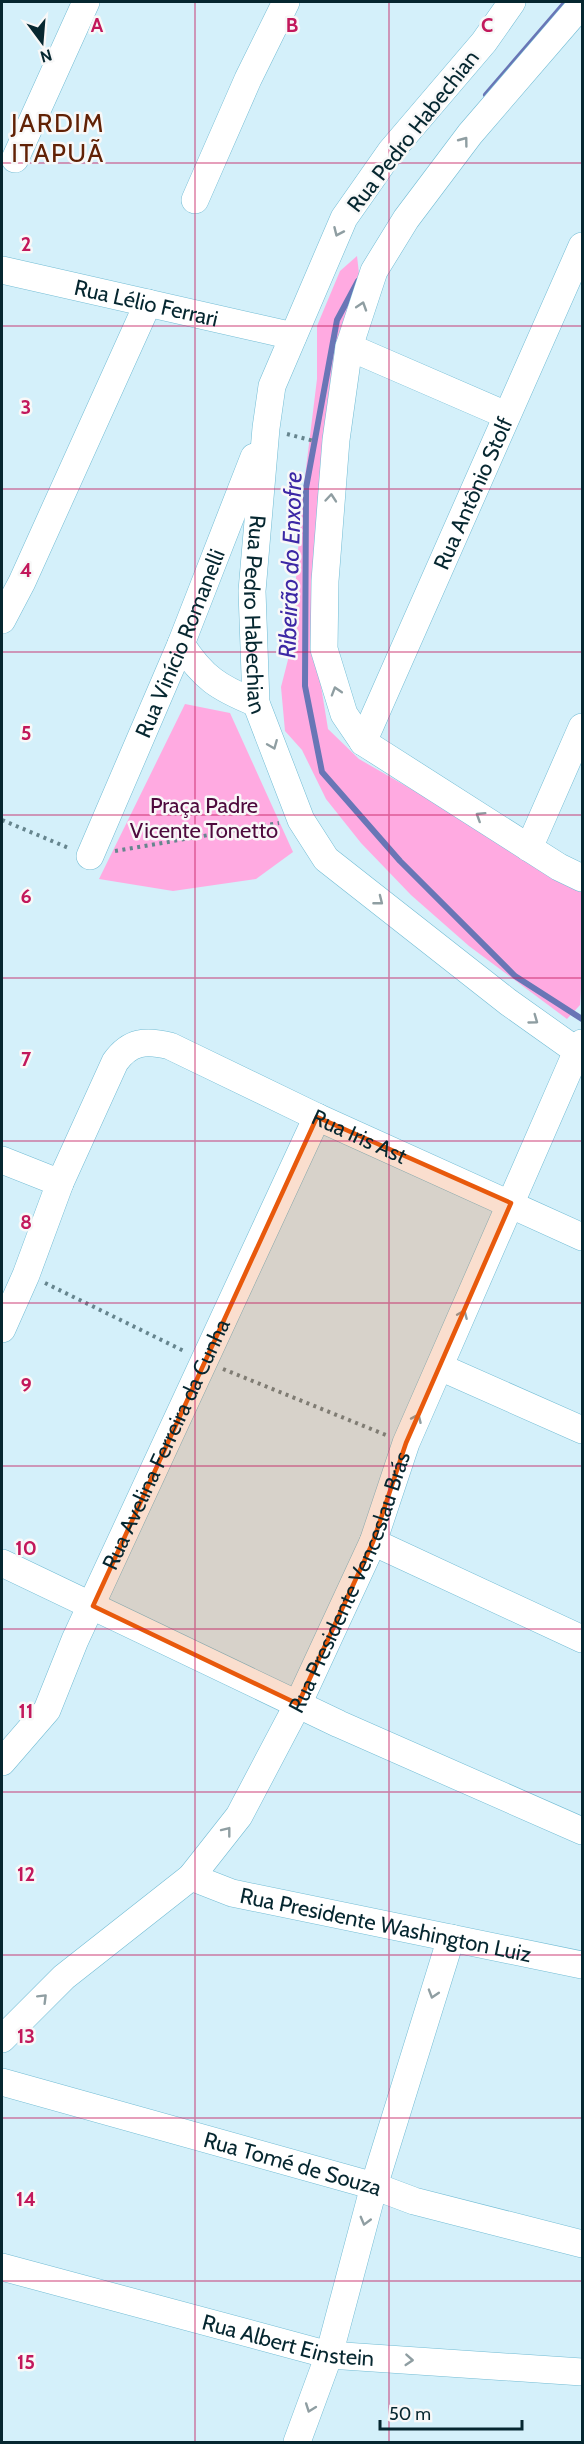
<svg xmlns="http://www.w3.org/2000/svg" width="584" height="2444" font-family="Cabin,sans-serif">
  <style>
    .green { fill: #ffaae1 }
    .lines { fill: none; stroke-linecap: round; stroke-linejoin: round }
    .stream { stroke: #6976b6; stroke-width: 6 }
    .minor-casing { stroke: #72bcd4; stroke-width: 28 }
    .path { stroke: #66858e; stroke-width: 4; stroke-dasharray: 3 4.5; stroke-linecap: butt }
    .minor { stroke: #fff; stroke-width: 27 }
    .oneway { stroke: #8f9ea2 }
    .marked { fill: #e8590c; fill-opacity: 0.2; stroke: #e8590c; stroke-width: 4.5; stroke-linejoin: round }
    .grid { fill: none; stroke: #c2185b; stroke-width: 1.5; stroke-opacity: 0.55 }
    .labels { text-anchor: middle; dominant-baseline: central; stroke-width: 5; stroke-linejoin: round; paint-order: stroke }
    .street-label { font-size: 22px; fill: #062730; stroke: #f8f8f8 }
    .park-label { font-size: 22px; fill: #4e0a3d; stroke: #f8f8f8 }
    .water-label { font-size: 24px; font-style: italic; fill: #3c27a5; stroke: #f8f8f8 }
    .quarter-label { font-size: 26px; letter-spacing: 1.5px; fill: #612105; stroke: #f8f8f8 }
    .grid-label { font-size: 20px; text-anchor: middle; font-weight: bold; fill: #c2185b; stroke: #f8f8f8; stroke-width: 5; stroke-linejoin: round; paint-order: stroke }
  </style>
  <rect width="100%" height="100%" fill="#d4f0fa"/>
  <path class="green" d="M357,256L361,291L330,397L321,461L319,577L315,649L328,729L359,759L562,876L582,893V973L580,1005L567,1019L469,946L411,895L361,843L326,799L302,750L285,731L281,687L291,648L301,509L317,379V326L340,271Z
    M185,704L230,713L293,852L256,879L173,891L99,879Z"/>
  <g class="lines">
    <path class="stream" d="M486,95L566,2
      M358,281L337,320L306,488L305,686L322,772L400,861L515,976L582,1019"/>
    <g class="minor-casing">
      <g id="minor">
        <path id="s1" d="M512,2L484,42L391,151L344,218L272,386L266,428L252,591L256,703L301,820L326,859L508,1002L577,1051"/>
        <path d="M582,4L470,134L406,219L374,271L349,347L336,440L325,581L324,649L344,714L363,742L559,867L582,878"/>
        <path d="M15,159L86,2"/>
        <path d="M195,200L248,79L286,2"/>
        <path id="s2" d="M2,270L293,336"/>
        <path d="M349,347L506,415"/>
        <path d="M2,620L22,582L148,303"/>
        <path d="M181,644C203,678 219,688 256,703"/>
        <path id="s3" d="M363,742L582,246"/>
        <path d="M529,848L582,727"/>
        <path id="s4" d="M90,856L181,644L254,457"/>
        <path d="M2,1160L60,1183"/>
        <path id="s5" d="M2,1329L26,1275L60,1183L115,1062C130,1041 146,1040 170,1046L317,1117L582,1237"/>
        <path d="M440,1367L582,1430"/>
        <path d="M373,1542L582,1639"/>
        <path d="M2,1563L339,1724L582,1831"/>
        <path id="s6" d="M2,1762L47,1710L75,1640L317,1117"/>
        <path id="s7" d="M191,1877L232,1893L582,1965"/>
        <path id="s8" d="M2,2039L64,1977L191,1877L239,1816L298,1704L373,1542L406,1443L577,1051L582,1043"/>
        <path id="s9" d="M2,2082L374,2186L414,2201L582,2244"/>
        <path id="s10" d="M2,2267L329,2355L582,2372"/>
        <path d="M297,2442L329,2355L374,2186L451,1938"/>
      </g>
    </g>
    <path class="path" d="M287,434L314,441
      M2,820L71,849
      M115,851L279,823
      M45,1283L186,1352
      M223,1369L386,1435"/>
    <use href="#minor" class="minor"/>
  </g>
  <defs><path id="oneway-chevron" d="M-2-3.5L2.5 0L-2 3.5" fill="none" stroke-width="1.6" stroke-linecap="round" stroke-linejoin="round" transform="scale(1.5)"/></defs>
  <g class="oneway">
    <use href="#oneway-chevron" transform="translate(464 141) rotate(-53)"/>
    <use href="#oneway-chevron" transform="translate(338 232) rotate(114)"/>
    <use href="#oneway-chevron" transform="translate(362 306) rotate(-72)"/>
    <use href="#oneway-chevron" transform="translate(331 498) rotate(-85)"/>
    <use href="#oneway-chevron" transform="translate(336 691) rotate(-107)"/>
    <use href="#oneway-chevron" transform="translate(273 745) rotate(68)"/>
    <use href="#oneway-chevron" transform="translate(480 816) rotate(-148)"/>
    <use href="#oneway-chevron" transform="translate(379 901) rotate(38)"/>
    <use href="#oneway-chevron" transform="translate(534 1020) rotate(36)"/>
    <use href="#oneway-chevron" transform="translate(463 1314) rotate(-67)"/>
    <use href="#oneway-chevron" transform="translate(417 1418) rotate(-66)"/>
    <use href="#oneway-chevron" transform="translate(227 1831) rotate(-52)"/>
    <use href="#oneway-chevron" transform="translate(433 1994) rotate(107)"/>
    <use href="#oneway-chevron" transform="translate(43 1998) rotate(-45)"/>
    <use href="#oneway-chevron" transform="translate(365 2221) rotate(105)"/>
    <use href="#oneway-chevron" transform="translate(409 2360) rotate(4)"/>
    <use href="#oneway-chevron" transform="translate(310 2408) rotate(110)"/>
  </g>
  <path class="marked" d="M317,1117L511,1203L406,1443L373,1542L298,1704L93,1606Z"/>
  <path class="grid" d="M195,2V2442M389,2V2442M2,163H582M2,326H582M2,489H582M2,652H582M2,815H582M2,978H582M2,1141H582M2,1303H582M2,1466H582M2,1629H582M2,1792H582M2,1955H582M2,2118H582M2,2281H582"/>
  <g class="labels">
    <g class="street-label">
      <text transform="translate(413 131) rotate(-52)">Rua Pedro Habechian</text>
      <text stroke="none"><textPath href="#s2" startOffset="148">Rua Lélio Ferrari</textPath></text>
      <text stroke="none"><textPath href="#s3" startOffset="272">Rua Antônio Stolf</textPath></text>
      <text stroke="none"><textPath href="#s1" startOffset="686">Rua Pedro Habechian</textPath></text>
      <text stroke="none"><textPath href="#s4" startOffset="231">Rua Vinício Romanelli</textPath></text>
      <text stroke="none"><textPath href="#s5" startOffset="562">Rua Iris Ast</textPath></text>
      <text stroke="none"><textPath href="#s6" startOffset="360">Rua Avelina Ferreira da Cunha</textPath></text>
      <text stroke="none"><textPath href="#s8" startOffset="586">Rua Presidente Venceslau Brás</textPath></text>
      <text stroke="none"><textPath href="#s7" startOffset="201">Rua Presidente Washington Luiz</textPath></text>
      <text stroke="none"><textPath href="#s9" startOffset="302">Rua Tomé de Souza</textPath></text>
      <text stroke="none"><textPath href="#s10" startOffset="296">Rua Albert Einstein</textPath></text>
    </g>
    <g class="park-label">
      <text x="204" y="805">Praça Padre<tspan x="204" dy="25">Vicente Tonetto</tspan></text>
    </g>
    <g class="water-label">
      <text transform="translate(290 565) rotate(-88)">Ribeirão do Enxofre</text>
    </g>
    <g class="quarter-label">
      <text x="58" y="123">JARDIM<tspan x="58" dy="30">ITAPUÃ</tspan></text>
    </g>
  </g>
  <g class="grid-label">
    <text x="97" y="32">A</text>
    <text x="292" y="32">B</text>
    <text x="487" y="32">C</text>
    <text x="26" y="251">2</text>
    <text x="26" y="414">3</text>
    <text x="26" y="577">4</text>
    <text x="26" y="740">5</text>
    <text x="26" y="903">6</text>
    <text x="26" y="1066">7</text>
    <text x="26" y="1229">8</text>
    <text x="26" y="1392">9</text>
    <text x="26" y="1555">10</text>
    <text x="26" y="1718">11</text>
    <text x="26" y="1881">12</text>
    <text x="26" y="2043">13</text>
    <text x="26" y="2206">14</text>
    <text x="26" y="2369">15</text>
  </g>
  <rect width="584" height="2444" fill="none" stroke="#062730" stroke-width="6"/>
  <g transform="translate(42 42) rotate(164)" stroke="#f8f8f8" stroke-width="4.5" paint-order="stroke">
  <path d="M0-4.5L10 22L0 15L-10 22Z" fill="#062730"/>
  <text y="-9" font-size="16" font-weight="bold" text-anchor="middle" fill="#062730">N</text>
  </g>
  <path d="M380 2420v9h142v-9" fill="none" stroke="#062730" stroke-width="3"/>
  <text x="389" y="2420" font-size="18" fill="#062730" stroke="#f8f8f8" stroke-width="4.5" paint-order="stroke">50 m</text>
</svg>
